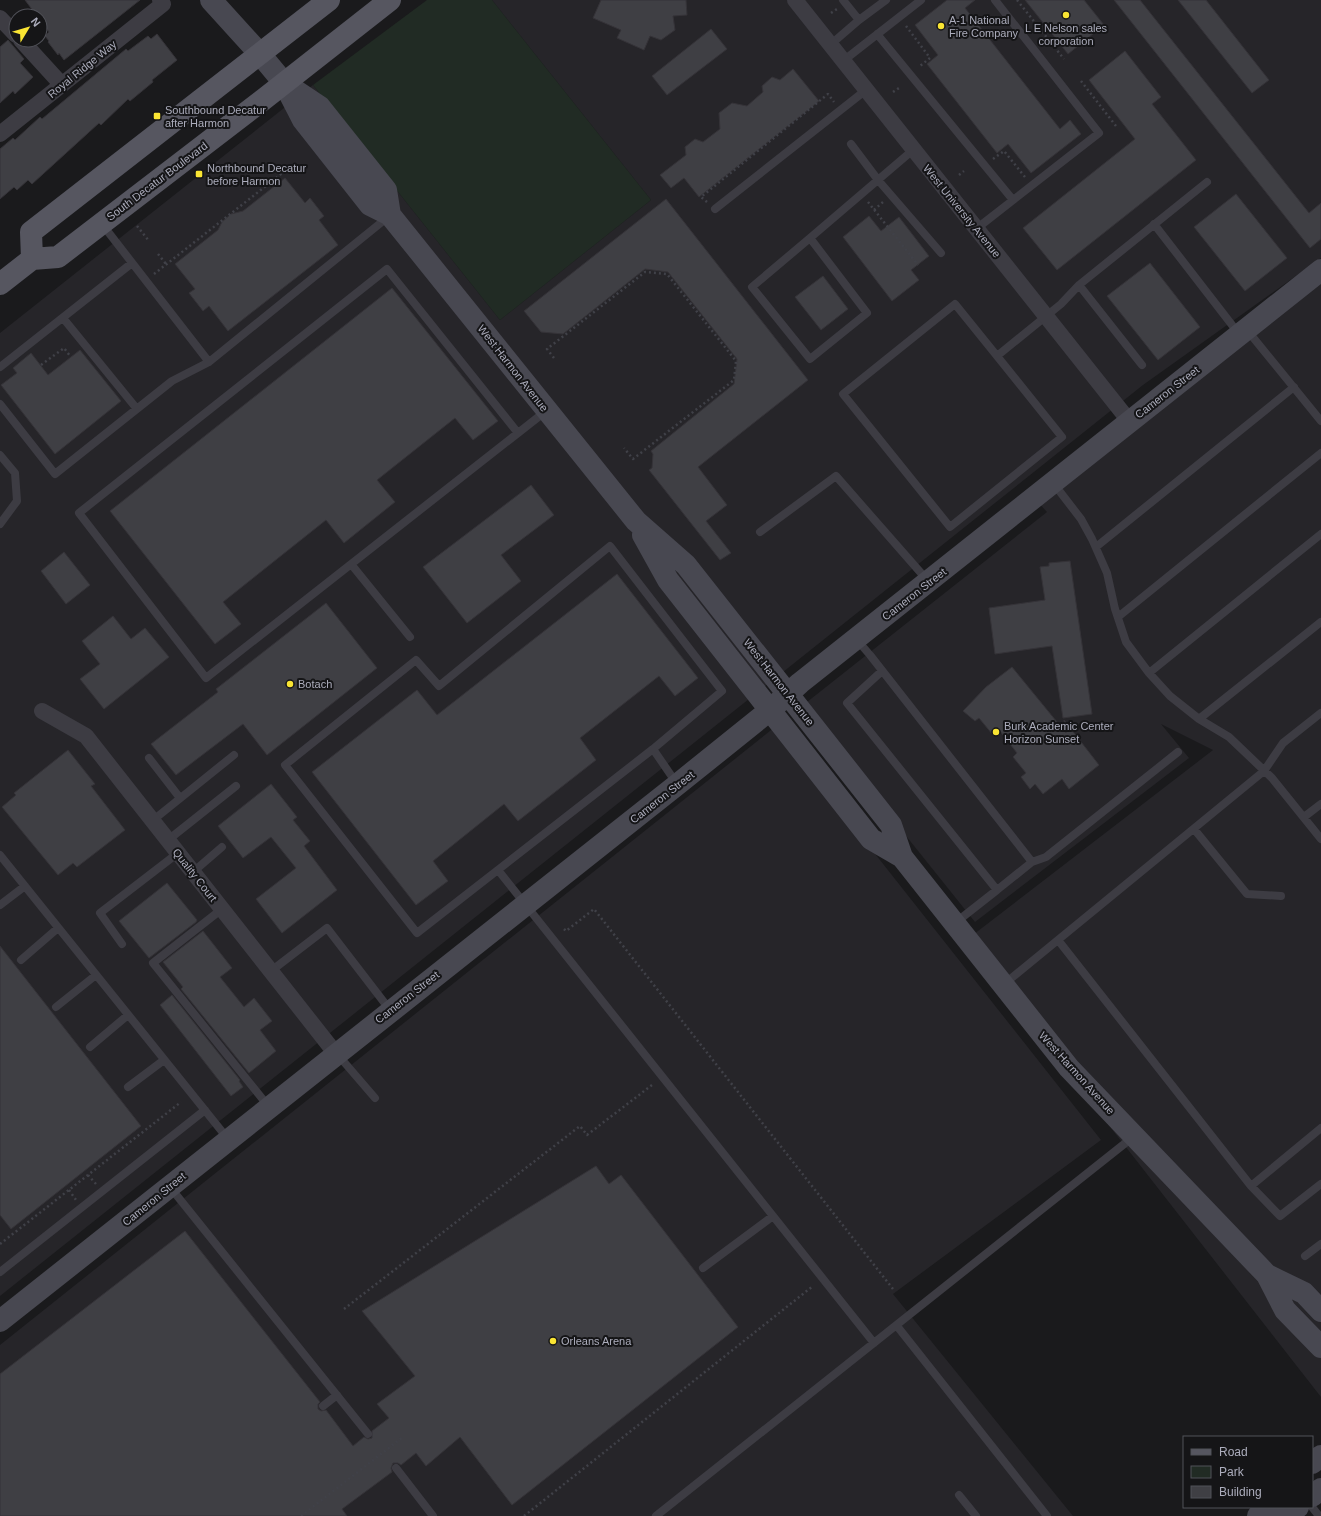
<svg xmlns="http://www.w3.org/2000/svg" width="1321" height="1516" font-family="Arial,sans-serif">
  <style>
    .built { fill: #262529 }
    .green { fill: #212b24 }
    .building { fill: #3f3f44; stroke: #353338 }
    .lines { fill: none; stroke-linecap: round; stroke-linejoin: round }
    .path { stroke: #404148; stroke-width: 2.5; stroke-dasharray: 2 3; stroke-linecap: butt }
    .lane { stroke: #3d3c43; stroke-width: 8 }
    .street { stroke: #3d3c43; stroke-width: 16 }
    .secondary { stroke: #484851; stroke-width: 22 }
    .primary { stroke: #565660; stroke-width: 22 }
    .path-bridge { stroke: #404148; stroke-width: 2.5; stroke-dasharray: 2 3; stroke-linecap: butt }
    .poi-dot { fill: #fae533; stroke: #151517; stroke-width: 1.5 }
    .labels { text-anchor: middle; dominant-baseline: central; stroke-width: 4; stroke-linejoin: round; paint-order: stroke }
    .poi-label { font-size: 11px; fill: #acadbc; stroke: #151517; text-anchor: start }
    .street-label { font-size: 11px; fill: #acadbc; stroke: #151517 }
  </style>
  <rect width="100%" height="100%" fill="#1a1a1c"/>
  <path class="built" d="M492,0H1321V258L1143,385L0,1296V333L313,85L500,320L651,200Z
    M1321,270V1397L965,941L1213,750L1161,724L1189,758L975,922L802,706L1047,512L1034,498Z
    M775,727L1101,1140L893,1294L1073,1516H0V1345Z"/>
  <path class="green" d="M427,0H492L651,200L500,320L313,85Z"/>
  <path class="building" d="M25,0H140L64,60L59,53L58,55L48,42L49,41L45,36L49,32L40,20V16H37Z
    M601,0H686L687,15L673,16L675,30L661,40L650,36L644,50L617,38L621,30L593,18Z
    M947,0H975L965,8L1060,129L1070,120L1081,134L1031,173L1008,144L997,153L927,64L938,55L915,25Z
    M1025,0H1084L1104,25L1068,54Z
    M1114,0H1140L1309,213L1321,203V239L1310,248Z
    M1178,0H1206L1269,80L1252,93Z
    M711,29L727,49L667,95L652,76Z
    M157,34L177,60L152,80L153,82L130,101L128,99L101,125L99,123L32,184L28,180L17,190L14,187L0,199V149L13,138L15,140L40,117L42,119L126,49L128,51L148,36L151,39Z
    M8,40L24,59L20,63L33,77L15,94L13,91L0,103V47Z
    M1125,51L1161,97L1152,104L1196,160L1057,270L1023,228L1135,139L1089,80Z
    M793,69L819,101L699,197L684,178L671,188L660,175L686,155L685,147L695,139L703,142L720,129L719,113L732,103L747,106L763,92L762,86L772,77L780,80Z
    M285,178L305,203L310,198L324,216L319,220L338,245L228,331L209,306L203,311L189,293L195,289L175,264L218,230L222,222L231,214L243,211Z
    M1236,194L1287,258L1245,291L1194,227Z
    M666,199L808,380L698,467L727,505L706,521L731,553L720,560L649,470L652,468L653,454L651,451L734,384L737,359L668,272L645,269L563,334L541,332L524,311Z
    M869,216L881,231L899,217L929,256L911,270L919,280L892,301L843,237Z
    M1150,263L1200,327L1158,360L1107,296Z
    M823,276L848,309L821,330L795,297Z
    M392,288L498,421L473,440L455,418L377,480L395,502L344,543L326,520L223,602L241,624L215,644L110,511Z
    M80,350L121,401L55,454L1,385L17,373L13,368L31,353L48,375Z
    M531,485L554,515L501,555L521,581L467,623L423,567Z
    M64,552L90,585L66,604L41,571Z
    M1070,561L1092,714L1063,718L1052,646L995,654L989,608L1045,600L1040,567L1049,566V563Z
    M617,574L698,678L675,696L659,676L580,738L596,760L518,821L504,804L433,861L448,881L416,905L312,772L417,690L437,715Z
    M326,603L377,668L267,755L243,724L176,775L151,744L218,692L216,689Z
    M113,616L131,639L145,628L169,657L104,709L80,679L100,664L82,641Z
    M1012,667L1066,733L1064,720L1099,765L1069,789L1062,779L1043,794L1035,784L1030,789L1021,777L1026,773L1013,757L1017,753L1000,731L993,735L979,718L975,721L963,711L986,687Z
    M68,750L95,784L91,786L125,830L77,867L73,863L58,875L2,807L16,795L14,793Z
    M271,784L297,817L293,820L310,841L304,846L337,890L282,933L256,899L296,868L271,837L243,858L218,826Z
    M167,883L197,920L196,922L149,958L119,921Z
    M203,931L232,968L220,977L244,1007L254,998L272,1021L260,1030L276,1051L249,1073L181,989L183,987L163,962Z
    M0,946L141,1126L11,1229L0,1215Z
    M172,995L240,1080L239,1081L243,1087L231,1096L160,1005Z
    M596,1166L609,1184L621,1175L738,1327L512,1505L460,1437L426,1466L416,1453L401,1465L398,1463H393L391,1468L392,1472L342,1509L347,1516H0V1374L185,1231L320,1402L318,1404V1409L321,1411L326,1410L353,1446L364,1437L368,1439L372,1438V1431L389,1418L377,1404L415,1376L362,1311Z"/>
  <g class="lines">
    <path class="path" d="M1017,0L1064,59
      M831,13L837,9
      M906,26L930,58L920,66L921,67
      M1081,81L1116,126
      M893,92L899,88
      M993,159L1004,151L1025,177
      M959,175L964,171
      M707,202L701,197L828,94L834,102
      M868,202L918,265
      M874,210L883,202
      M137,226L149,241
      M158,254L166,264
      M154,274L290,167
      M554,358L547,349L645,272L667,274L736,361L734,380L633,459L624,448
      M41,365L64,348L70,356
      M564,929L566,931L594,909L893,1289
      M88,1175L96,1184
      M69,1190L76,1200
      M0,1244L181,1102
      M344,1309L580,1126L587,1135L652,1085
      M524,1516L813,1286"/>
    <path class="lane" d="M859,20L886,0
      M877,34L1013,200
      M830,45L859,20L843,0
      M843,61L921,0
      M851,144L878,180L941,253
      M715,209L866,90
      M102,224L209,362
      M1154,224L1239,334
      M976,229L1099,133L995,0
      M810,238L752,287L810,359L867,313L810,238L913,150
      M1079,285L1142,365
      M63,318L137,409
      M1247,330L1321,421
      M997,356L955,304L843,394L950,527L1062,437L997,356L1061,304L1079,285L1207,182
      M0,367L132,263
      M0,404L55,474L172,381L209,362L388,217
      M518,433L387,269L79,513L206,678L546,411
      M0,455L15,473L17,501L0,524
      M1054,484L1081,519L1092,539L1107,573L1115,609L1126,642L1149,673L1170,696L1199,719L1229,737L1272,778L1321,839
      M760,532L836,476L928,581
      M1096,547L1294,387
      M351,564L410,637
      M1118,617L1321,453
      M857,640L870,655L1032,862L997,890L847,703L882,671
      M1149,673L1321,534
      M1199,719L1321,622
      M653,749L417,933L285,765L416,660L439,686L610,546L722,691L653,749L677,784
      M149,758L180,798
      M1304,817L1321,804
      M152,821L234,755
      M1194,829L1247,894L1281,896
      M168,840L236,786
      M0,855L228,1139
      M1032,862L1046,857L1178,752
      M498,870L874,1343
      M193,872L222,847
      M0,905L25,886
      M222,909L153,963L269,1107
      M955,923L997,890
      M1058,940L1251,1186L1280,1216L1321,1184
      M122,944L100,913L178,853
      M21,960L58,928
      M271,971L327,928L390,1010
      M1003,985L1264,771L1283,743L1321,713
      M56,1007L96,975
      M90,1047L128,1015
      M338,1055L375,1098
      M128,1087L164,1060
      M1251,1186L1321,1128
      M170,1187L368,1434
      M1305,1256L1321,1244
      M703,1268L773,1216
      M0,1272L205,1110
      M897,1326L1047,1516
      M323,1406L337,1395
      M396,1468L433,1516
      M959,1495L976,1516
      M1312,1507L1319,1516
      M656,1516L1133,1137"/>
    <path class="street" d="M795,0L1130,422
      M0,18L16,35
      M21,40L62,85
      M0,134L163,4L160,0
      M42,711L86,736L336,1054"/>
    <path class="secondary" d="M211,0L260,54L284,83L303,120L370,205L390,215L636,521L686,565L891,825L902,857L1069,1068L1267,1275L1285,1310L1321,1347
      M287,85L320,107L386,190L390,215
      M643,535L668,580L871,839L902,857
      M1267,1275L1304,1293L1321,1311
      M0,1321L678,784L770,710L800,683L1321,270
      M1312,1463L1321,1456
      M1312,1496L1321,1489
      M1258,1516L1265,1507
      M1280,1516L1298,1507"/>
    <path class="primary" d="M32,259L31,232L329,0
      M0,284L32,259L58,257L264,99L390,0"/>
    <path class="path-bridge" d="M301,1516L403,1437"/>
  </g>
  <g class="poi-dot">
    <circle cx="1066" cy="15" r="4"/>
    <circle cx="941" cy="26" r="4"/>
    <rect x="153" y="112" width="8" height="8" rx="2"/>
    <rect x="195" y="170" width="8" height="8" rx="2"/>
    <circle cx="290" cy="684" r="4"/>
    <circle cx="996" cy="732" r="4"/>
    <circle cx="553" cy="1341" r="4"/>
  </g>
  <g class="labels">
    <g class="poi-label">
      <text x="949" y="20">A-1 National<tspan x="949" dy="13">Fire Company</tspan></text>
      <text x="1066" y="28" text-anchor="middle">L E Nelson sales<tspan x="1066" dy="13">corporation</tspan></text>
      <text x="165" y="110">Southbound Decatur<tspan x="165" dy="13">after Harmon</tspan></text>
      <text x="207" y="168">Northbound Decatur<tspan x="207" dy="13">before Harmon</tspan></text>
      <text x="298" y="684">Botach</text>
      <text x="1004" y="726">Burk Academic Center<tspan x="1004" dy="13">Horizon Sunset</tspan></text>
      <text x="561" y="1341">Orleans Arena</text>
    </g>
    <g class="street-label">
      <text transform="translate(82 69) rotate(-39)">Royal Ridge Way</text>
      <text transform="translate(157 181) rotate(-37)">South Decatur Boulevard</text>
      <text transform="translate(962 211) rotate(51)">West University Avenue</text>
      <text transform="translate(513 368) rotate(52)">West Harmon Avenue</text>
      <text transform="translate(1167 392) rotate(-38)">Cameron Street</text>
      <text transform="translate(914 594) rotate(-38)">Cameron Street</text>
      <text transform="translate(779 682) rotate(52)">West Harmon Avenue</text>
      <text transform="translate(662 797) rotate(-38)">Cameron Street</text>
      <text transform="translate(195 875) rotate(52)">Quality Court</text>
      <text transform="translate(407 997) rotate(-38)">Cameron Street</text>
      <text transform="translate(1077 1073) rotate(48)">West Harmon Avenue</text>
      <text transform="translate(154 1199) rotate(-39)">Cameron Street</text>
    </g>
  </g>
  <rect x="1183" y="1436" width="130" height="72" fill="#151517" stroke="#515259"/>
  <rect x="1191" y="1449" width="20" height="6" fill="#565660" stroke="#515259"/>
  <text x="1219" y="1456" font-size="12" fill="#acadbc">Road</text>
  <rect x="1191" y="1466" width="20" height="12" fill="#212b24" stroke="#515259"/>
  <text x="1219" y="1476" font-size="12" fill="#acadbc">Park</text>
  <rect x="1191" y="1486" width="20" height="12" fill="#3f3f44" stroke="#515259"/>
  <text x="1219" y="1496" font-size="12" fill="#acadbc">Building</text>
  <g transform="translate(28 28) rotate(52)"><circle r="19" fill="#151517" stroke="#515259"/>
  <path d="M0-3L7 15L0 10L-7 15Z" fill="#fae533"/>
  <text y="-6" font-size="11" font-weight="bold" text-anchor="middle" fill="#acadbc">N</text>
  </g>
</svg>
